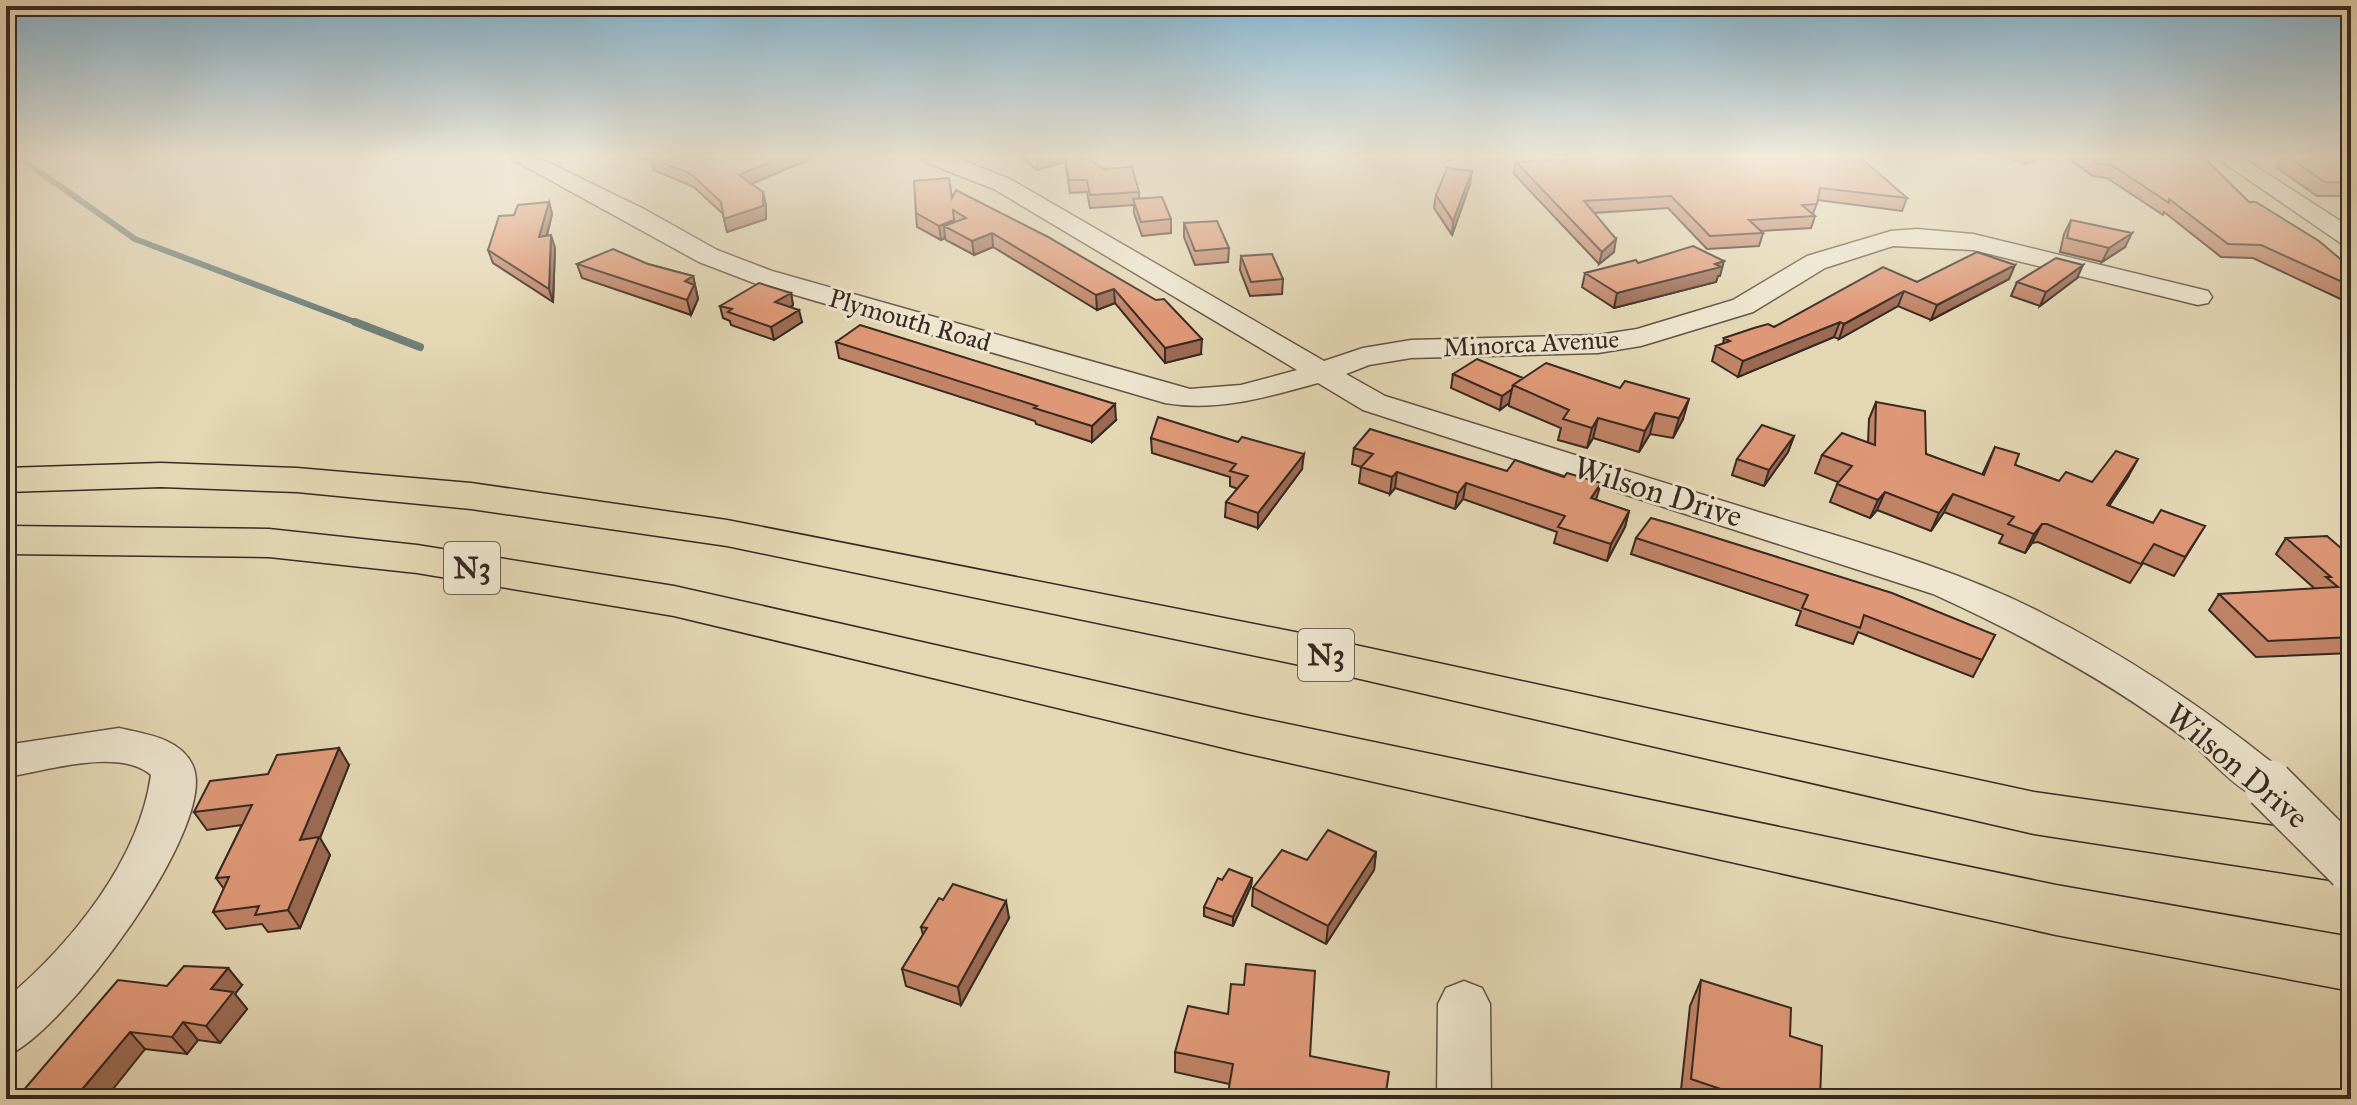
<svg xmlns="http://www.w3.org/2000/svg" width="2357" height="1105" font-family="'IM FELL Great Primer',serif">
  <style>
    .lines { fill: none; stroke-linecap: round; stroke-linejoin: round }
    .stream-far1 { stroke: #707f78; stroke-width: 6 }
    .stream { stroke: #707f78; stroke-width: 8 }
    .street-casing { stroke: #635446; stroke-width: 3 }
    .highway-casing { stroke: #382922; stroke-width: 3 }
    .street { fill: #ede5ce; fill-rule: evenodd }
    .highway { fill: #e4d7b4; fill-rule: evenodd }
    .street-bridge-casing { stroke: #635446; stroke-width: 52; stroke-linecap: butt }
    .street-bridge { stroke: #ede5ce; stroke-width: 49 }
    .wall { fill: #c08366; stroke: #382922; stroke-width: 2 }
    .shaded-wall { fill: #9c6a53; stroke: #382922; stroke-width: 2 }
    .building { fill: #df9877; stroke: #382922; stroke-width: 2 }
    .labels { text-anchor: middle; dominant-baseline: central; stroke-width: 6; stroke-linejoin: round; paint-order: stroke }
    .far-street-label { font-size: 26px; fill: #382922; stroke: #ede5ce }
    .shield { fill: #ede5ce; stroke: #6e6156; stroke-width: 2 }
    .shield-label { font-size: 30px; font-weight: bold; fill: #382922 }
    .street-label { font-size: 32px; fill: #382922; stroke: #ede5ce }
  </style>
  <rect width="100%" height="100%" fill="#e4d7b4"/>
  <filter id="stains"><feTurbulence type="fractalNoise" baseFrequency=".0025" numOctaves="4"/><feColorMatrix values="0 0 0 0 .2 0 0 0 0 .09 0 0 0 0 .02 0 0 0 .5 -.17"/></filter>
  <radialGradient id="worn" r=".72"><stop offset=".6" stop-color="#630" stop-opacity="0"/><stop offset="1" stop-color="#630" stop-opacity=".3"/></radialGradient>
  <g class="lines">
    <path class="stream-far1" d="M20,158L135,239L360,324"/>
    <path class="stream" d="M355,322L420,347"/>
    <g class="street-casing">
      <path id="street" d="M510,158H539L644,209L717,250L772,271L1190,389L1241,385L1297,370L994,189L927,163L924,158H956L1010,179L1324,361L1363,348L1411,340L1598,335L1637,329L1733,300L1807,256L1891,231L1917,229L1973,234L2208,291L2212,297L2208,303L2198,305L1973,250L1893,246L1825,268L1753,312L1641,346L1598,353L1411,358L1369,365L1346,374L1385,396C1513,436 1640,475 1768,515C1860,543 1956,569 2042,613C2129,657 2209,711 2285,773L2291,785L2285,797C2247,809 2218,764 2191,743C2111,682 2023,635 1933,594L1363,410L1318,383C1267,397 1218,412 1165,403L754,283L699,262Z
        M2217,158H2243L2351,228V247L2342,244Z
        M119,728C145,734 181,738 193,766C219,826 63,1034 6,1056V999C71,944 139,861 151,775C119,747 47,771 6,777V745Z
        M1464,981L1482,988L1490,1004L1491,1099H1437L1438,1004L1446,988Z"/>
    </g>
    <g class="highway-casing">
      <path id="highway" d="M161,463L297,468L471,483L727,520L1295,632L2034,792L2351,837V883L2034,834L1295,664L727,546L471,509L297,492L161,487L6,492V468Z
        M6,526L269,529L417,545L674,586L1245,715L2056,885L2351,937V991L2056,935L1245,753L674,616L417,573L269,557L6,554Z"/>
    </g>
    <use href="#street" class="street"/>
    <use href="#highway" class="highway"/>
    <g class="street-bridge-casing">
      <path id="street-bridge" d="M2269,785L2351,867"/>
    </g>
    <use href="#street-bridge" class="street-bridge"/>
  </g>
  <path class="wall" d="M645,158H812L751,184L766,205V219L727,232L723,214L694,187L654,170L652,161Z
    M1020,158H1087L1139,192V199L1171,219V233L1142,236L1134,213V205L1090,208L1087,192L1070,193L1065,162L1037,170Z
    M1600,158L1907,198L1902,211L1818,200L1813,214L1815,216L1811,228L1761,231L1763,233L1759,246L1707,249L1668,208L1594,213L1614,252L1599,264L1514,174L1516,162Z
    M2008,158H2044L2025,164Z
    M2067,158H2204L2249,202L2351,268V304L2253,258L2221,257L2164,212L2163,215L2107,178L2093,176Z
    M2282,158H2351V201L2344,196H2317L2277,168Z
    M1470,184L1452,235L1434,208L1436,195Z
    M952,198L1048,237L1201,354L1165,363L1115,303L1097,310L993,247L974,255L946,240L945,238L941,240L917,227L916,213Z
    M549,202L552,214L547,236L555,248L553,302L493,263L488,250L514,215Z
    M2071,220L2125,247L2102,262L2060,252L2064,234Z
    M1184,223L1229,248L1228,262L1195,265L1184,237Z
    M1241,256L1283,279L1282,294L1250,296L1240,270Z
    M1638,263L1720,276H1718L1716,282L1614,308L1582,287L1585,273Z
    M577,264H648L693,276L698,299L691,315L582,278Z
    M2077,278L2040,306L2011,296L2017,282Z
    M2009,279L1931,320L1898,306L1839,339L1834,337L1738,377L1712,361L1716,346L1723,344L1724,338L1774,327L1917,282Z
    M791,293L793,305L791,307L802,322L774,340L731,325L730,321L723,318L720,306Z
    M836,342L1116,420L1092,442L1036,424L1035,421L839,358Z
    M1453,374L1523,378L1683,419L1673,438L1650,434L1639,452L1593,438L1587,448L1558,440L1561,428L1509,406V403L1500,410L1451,388Z
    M1876,402L1926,454L1982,475L1995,447L2015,465L2059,481L2092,482L2128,477L2109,506L2153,523L2205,526L2174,576L2143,563L2130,583L2038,542L2032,543L2025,553L1999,543L2003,535L1944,512L1931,531L1877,510L1870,518L1830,502L1838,482L1815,473L1822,455L1868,443L1869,419Z
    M1794,436L1788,452L1764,486L1732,475L1737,459Z
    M1151,438L1238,442L1302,469L1258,528L1225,517L1226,502L1238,489L1230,486V477L1152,453Z
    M1354,448L1596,500L1629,511L1625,527L1607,561L1554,543L1557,532L1463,499L1455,509L1395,488L1390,494L1359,483L1361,467L1352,464Z
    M1636,538L1995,635L1973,677L1858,632L1853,644L1796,625L1801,611L1631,554Z
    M2286,538L2351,555V653L2256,657L2209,610L2219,594L2315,589L2276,554Z
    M349,765L320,838L330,855L300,928L268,932L262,924L226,929L213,912L224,889L216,878L242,825L207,830L194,812Z
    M1376,852L1374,870L1326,944L1252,906L1253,888L1307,860Z
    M1252,878L1251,886L1233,926L1204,916V907L1222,880Z
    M1009,918L961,1005L906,986L902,969L923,935L921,927Z
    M1701,980L1790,1036L1820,1099H1680L1690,1006Z
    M242,985L235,994L247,1009L220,1043L198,1040L187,1054L145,1049L16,1099L167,986Z
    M1175,1052L1310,1056L1229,1084L1175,1072Z"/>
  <path class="shaded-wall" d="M780,158H812L742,188L739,175Z
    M1046,158H1065V162L1037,170L1036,161Z
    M2028,158H2044L2025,164Z
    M1472,171L1470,184L1452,235L1453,221Z
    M763,192L766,205V219L727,232L724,219Z
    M549,202L552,214L543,249L539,237Z
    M954,220L956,232L944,226L945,238L941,240L939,226Z
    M992,233L993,247L974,255L972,241Z
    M2132,233L2125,247L2102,262L2109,248Z
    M551,235L555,248L553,302L549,289Z
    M1616,239L1614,252L1599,264L1602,252Z
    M1724,261L1720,276H1718L1716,282L1614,308L1617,293Z
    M2015,265L2009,279L1931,320L1937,305Z
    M2083,265L2077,278L2040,306L2046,292Z
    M693,276L698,299L691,315L687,300L685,281Z
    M1114,289L1115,303L1097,310L1096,295Z
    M1904,291L1898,306L1839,339L1844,324Z
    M791,293L793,305L778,315L775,302Z
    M799,310L802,322L774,340L771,327Z
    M1840,322L1834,337L1738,377L1743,361Z
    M1202,339L1201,354L1165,363V348Z
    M1512,389L1509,403L1500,410L1502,396Z
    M1689,399L1683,419L1673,438L1679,418Z
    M1115,404L1116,420L1092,442V426Z
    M1655,413L1650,434L1639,452L1645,431Z
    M1598,418L1593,438L1587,448L1592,428Z
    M1794,436L1788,452L1764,486L1769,470Z
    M1304,454L1302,469L1258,528V513Z
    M2138,459L2128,477L2097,524L2107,505Z
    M1397,472L1395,488L1390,494L1392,477Z
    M1466,483L1463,499L1455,509L1458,493Z
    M1601,483L1596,500L1591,498Z
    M1885,492L1877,510L1870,518L1878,500Z
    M1953,494L1944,512L1931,531L1939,513Z
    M1629,511L1625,527L1607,561L1611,544Z
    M2042,524L2032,543L2025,553L2034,534Z
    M339,748L349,765L320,838L330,855L300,928L288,910L300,840Z
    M1376,852L1374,870L1326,944L1328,926Z
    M1252,878L1251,886L1233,926V917Z
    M1006,901L1009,918L961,1005L958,987Z
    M228,968L242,985L235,994L247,1009L220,1043L206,1026L211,989Z
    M183,1022L198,1040L187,1054L172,1037Z
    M130,1032L145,1049L105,1099H74Z"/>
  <path class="building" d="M652,158H780L739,175L763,192V206L724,219L721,202L691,174Z
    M1065,158H1087L1104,169L1132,167L1139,192L1090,195L1087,180H1069Z
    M1600,158H1861L1907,198L1820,188L1817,204L1802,205L1815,216L1749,220L1763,233L1710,236L1671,196L1584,201L1616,239L1602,252L1516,162Z
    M2090,158H2204L2249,202H2256L2319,241L2351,268V286L2261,245L2228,244L2169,199V203L2113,166L2098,164Z
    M2290,158H2351V183L2325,182Z
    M1447,168L1472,171L1453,221L1436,195Z
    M949,178L952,198L956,190L1048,237L1156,300L1164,299L1202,339L1165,348L1114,289L1096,295L992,233L972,241L944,226L966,218L953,210L954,220L939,226L916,213L914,181Z
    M1162,197L1171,219L1141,222L1133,199Z
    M549,202L539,237L551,235L549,289L488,250L499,216L514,215L518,205Z
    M2071,220L2132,233L2109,248L2067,238Z
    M1217,221L1229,248L1195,251L1184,223Z
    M1693,246L1724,261L1715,264L1721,267L1617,293L1585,273L1636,260L1638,263Z
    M613,249L648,264L693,276L685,281L694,285L687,300L577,264Z
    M1977,252L2015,265L1937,305L1904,291L1844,324L1840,322L1743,361L1716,346L1730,341L1724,338L1754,328L1768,324L1774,327L1883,267L1917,282Z
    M1272,254L1283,279L1251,282L1241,256Z
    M2056,258L2083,265L2046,292L2017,282Z
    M759,283L791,293L775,302L799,310L771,327L728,312L732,309L720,306Z
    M860,325L1115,404L1092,426L1034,408L1037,406L836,342Z
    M1477,359L1523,378L1513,385L1512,389L1502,396L1453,374Z
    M1546,363L1620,388L1625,381L1689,399L1679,418L1655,413L1645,431L1598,418L1592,428L1563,419L1569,410L1513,385Z
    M1876,402L1925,411L1926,454L1984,475L1995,447L2019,454L2015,465L2059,481L2066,472L2092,482L2116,451L2138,459L2107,505L2153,523L2161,510L2205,526L2185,557L2154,544L2141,564L2047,524H2042L2034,534L2008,524L2014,517L1953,494L1939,513L1885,492L1878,500L1837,484L1852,466L1822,455L1842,433L1875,445Z
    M1158,417L1238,442L1242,437L1304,454L1258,513L1226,502L1248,476L1230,471L1236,464L1151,438Z
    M1762,425L1794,436L1769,470L1737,459Z
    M1370,429L1507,471L1515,460L1564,477L1567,473L1601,483L1591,498L1629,511L1611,544L1558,527L1565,516L1466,483L1458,493L1397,472L1392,477L1361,467L1373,454L1354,448Z
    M1651,518L1672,524L1892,593L1995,635L1982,660L1864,615L1860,628L1802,608L1808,595L1636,538Z
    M2327,536L2349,555H2351V637L2268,641L2219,594L2338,587L2326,577H2331L2286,538Z
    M339,748L300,840L319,837L288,910L255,915L259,906L213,912L229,877L216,878L252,805L194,812L210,781L268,774L277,755Z
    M1328,830L1376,852L1328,926L1253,888L1282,850L1307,860Z
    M1229,869L1252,878L1233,917L1204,907L1218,878L1222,880Z
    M953,884L1006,901L958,987L902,969L927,928L921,927L939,898L943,900Z
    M1246,964L1315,971L1310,1056L1389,1072L1385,1099H1227L1233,1064L1175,1052L1188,1006L1228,1014L1231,984L1244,985Z
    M184,966L228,968L211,989L233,992L206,1026L183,1022L172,1037L130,1032L74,1099H16L118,980L167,986Z
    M1701,980L1791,1008L1790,1036L1822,1046L1820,1099H1750L1691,1079Z
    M260,1092L283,1095V1099H250Z"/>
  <linearGradient id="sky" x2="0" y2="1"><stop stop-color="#87b6d2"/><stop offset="0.5" stop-color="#f3eddd"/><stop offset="1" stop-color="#f3eddd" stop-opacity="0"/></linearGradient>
  <rect width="2357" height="313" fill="url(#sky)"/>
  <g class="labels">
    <g class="far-street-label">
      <text transform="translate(910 320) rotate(16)">Plymouth Road</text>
      <text transform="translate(1531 343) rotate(-3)">Minorca Avenue</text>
    </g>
    <g class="shield">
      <rect x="444" y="542" width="56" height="52" rx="6"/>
      <rect x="1298" y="629" width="56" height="52" rx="6"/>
    </g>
    <g class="shield-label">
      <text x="472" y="568">N3</text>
      <text x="1326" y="655">N3</text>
    </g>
    <g class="street-label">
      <text transform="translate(1658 492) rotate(17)">Wilson Drive</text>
      <text transform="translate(2237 766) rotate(40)">Wilson Drive</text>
    </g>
  </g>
  <rect width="2357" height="1105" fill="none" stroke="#e4d7b4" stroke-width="32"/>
  <rect x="8" y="8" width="2341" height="1089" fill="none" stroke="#382922" stroke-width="4"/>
  <rect x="16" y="16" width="2325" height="1073" fill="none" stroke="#382922" stroke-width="2"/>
  <rect width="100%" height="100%" filter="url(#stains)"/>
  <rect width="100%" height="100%" fill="url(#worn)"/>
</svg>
